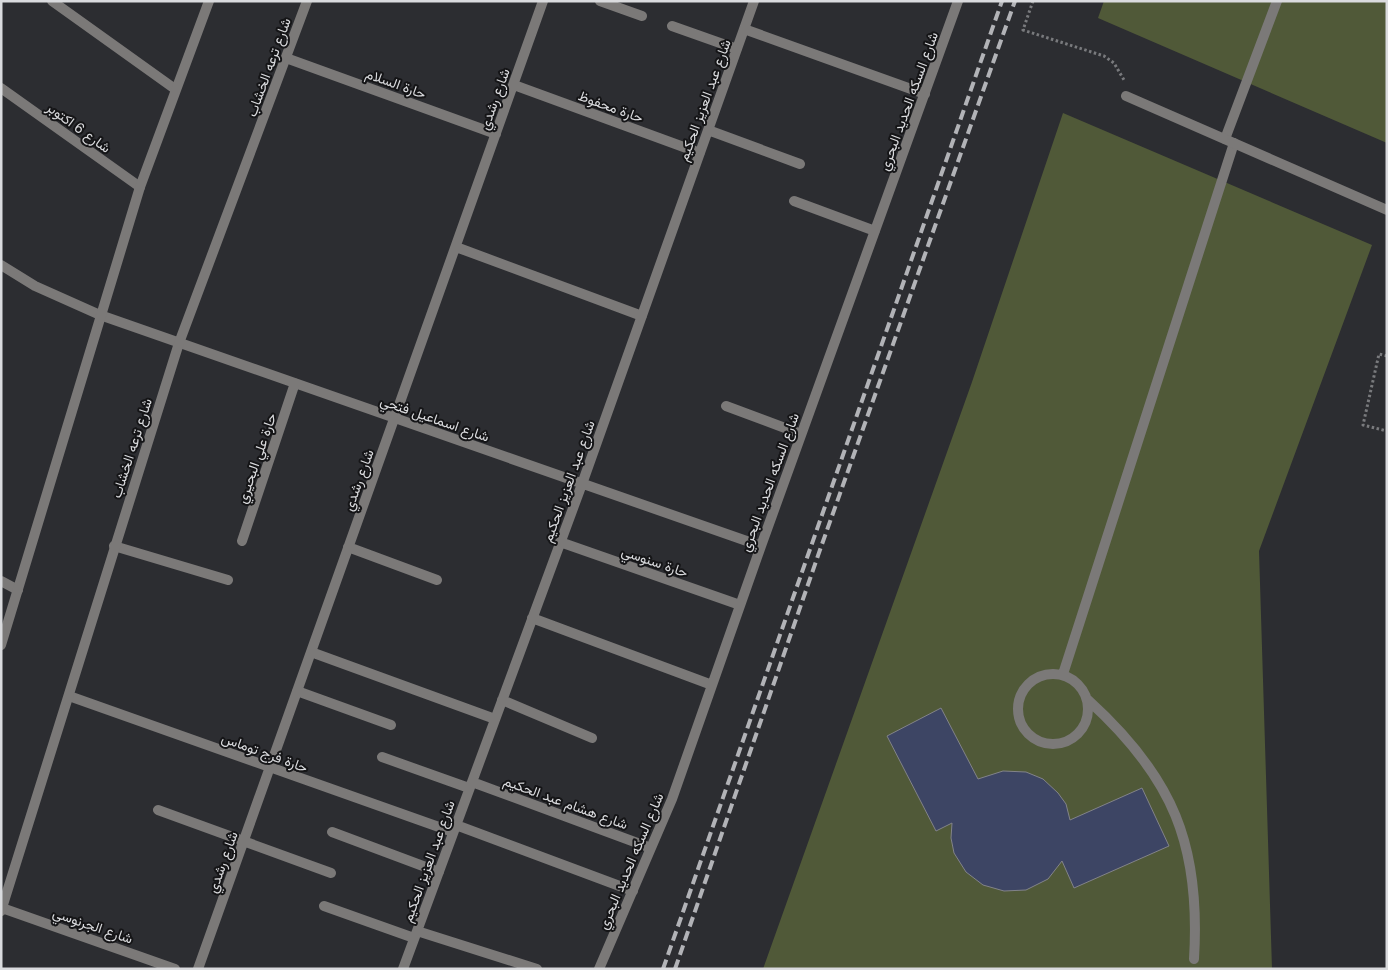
<svg xmlns="http://www.w3.org/2000/svg" width="1388" height="970" font-family="Inter,Vazirmatn,sans-serif">
  <style>
    .green { fill: #505938 }
    .building { fill: #3d4564; stroke: #828389 }
    .lines { fill: none; stroke-linecap: round; stroke-linejoin: round }
    .path { stroke: #797a7d; stroke-width: 3; stroke-dasharray: 2.5 2.5; stroke-linecap: butt }
    .service { stroke: #7b7978; stroke-width: 10 }
    .minor { stroke: #7b7978; stroke-width: 10 }
    .tertiary { stroke: #7b7978; stroke-width: 10 }
    .rail { stroke: #b2b3b7; stroke-width: 4; stroke-dasharray: 10 5; stroke-linecap: butt }
    .labels { text-anchor: middle; dominant-baseline: central; stroke-width: 4; stroke-linejoin: round; paint-order: stroke }
    .street-label { font-size: 14px; fill: #dadbde; stroke: #151517 }
  </style>
  <rect width="100%" height="100%" fill="#2c2d31"/>
  <path class="green" d="M1104,1H1387V143L1098,18Z
    M1063,113L1372,245L1259,551L1272,969H763L972,382Z"/>
  <path class="building" d="M941,708L978,779L1003,771L1026,772L1043,779L1058,793L1066,804L1070,820L1142,788L1169,846L1074,888L1062,861L1048,879L1026,890L1004,891L983,885L966,872L954,853L951,838L952,823L936,831L887,736Z"/>
  <g class="lines">
    <path class="path" d="M1033,1L1023,30L1104,56L1114,63L1124,80
      M1387,356L1379,354L1363,425L1387,431"/>
    <path class="service" d="M1225,139L1277,1
      M1018 709a35 35 0 1 1 70 0a35 35 0 1 1-70 0Z
      M1063,674L1234,143
      M1088,700C1173,777 1201,845 1194,959"/>
    <path class="minor" d="M52,1L175,89
      M600,1L642,16
      M672,26L737,49
      M744,29L925,94
      M286,58L496,134
      M514,85L700,153
      M1,88L140,187
      M1126,96L1387,210
      M708,130L800,164
      M794,201L875,231
      M456,247L642,316
      M1,265L35,286L100,315L761,546
      M726,406L801,434
      M242,541L295,383
      M560,542L740,605
      M114,546L228,580
      M348,547L437,580
      M1,581L18,590
      M532,618L712,685
      M311,652L495,719
      M297,691L391,725
      M69,696L453,832
      M502,700L592,738
      M382,757L469,788
      M472,782L651,848
      M158,810L331,873
      M456,825L633,891
      M332,832L439,872
      M324,906L414,938
      M2,908L175,969
      M417,931L537,969
      M198,969L543,1
      M403,969L582,484L754,1
      M599,969L672,799L761,546L958,1"/>
    <path class="tertiary" d="M1,645L140,187L209,1
      M1,911L179,343L307,1"/>
    <path class="rail" d="M663,969L1002,1
      M675,969L821,547L1015,1"/>
  </g>
  <g class="labels">
    <g class="street-label">
      <text transform="translate(268 67) rotate(-70)">شارع ترعه الخشاب</text>
      <text transform="translate(396 83) rotate(20)">حارة السلام</text>
      <text transform="translate(494 99) rotate(-70)">شارع رشدي</text>
      <text transform="translate(704 100) rotate(-70)">شارع عبد العزيز الحكيم</text>
      <text transform="translate(908 101) rotate(-70)">شارع السكه الحديد البحري</text>
      <text transform="translate(611 106) rotate(20)">حارة محفوظ</text>
      <text transform="translate(79 127) rotate(36)">شارع 6 اكتوبر</text>
      <text transform="translate(435 418) rotate(19)">شارع اسماعيل فتحي</text>
      <text transform="translate(131 448) rotate(-72)">شارع ترعه الخشاب</text>
      <text transform="translate(256 458) rotate(-71)">حارة علي البحيري</text>
      <text transform="translate(358 480) rotate(-70)">شارع رشدي</text>
      <text transform="translate(568 481) rotate(-70)">شارع عبد العزيز الحكيم</text>
      <text transform="translate(769 482) rotate(-70)">شارع السكه الحديد البحري</text>
      <text transform="translate(655 561) rotate(19)">حارة سنوسي</text>
      <text transform="translate(265 752) rotate(20)">حارة فرج توماس</text>
      <text transform="translate(566 802) rotate(20)">شارع هشام عبد الحكيم</text>
      <text transform="translate(428 861) rotate(-70)">شارع عبد العزيز الحكيم</text>
      <text transform="translate(630 861) rotate(-67)">شارع السكه الحديد البحري</text>
      <text transform="translate(222 862) rotate(-70)">شارع رشدي</text>
      <text transform="translate(93 925) rotate(19)">شارع الجرنوسي</text>
    </g>
  </g>
  <rect width="1388" height="970" fill="none" stroke="#dadbde" stroke-width="5"/>
</svg>
